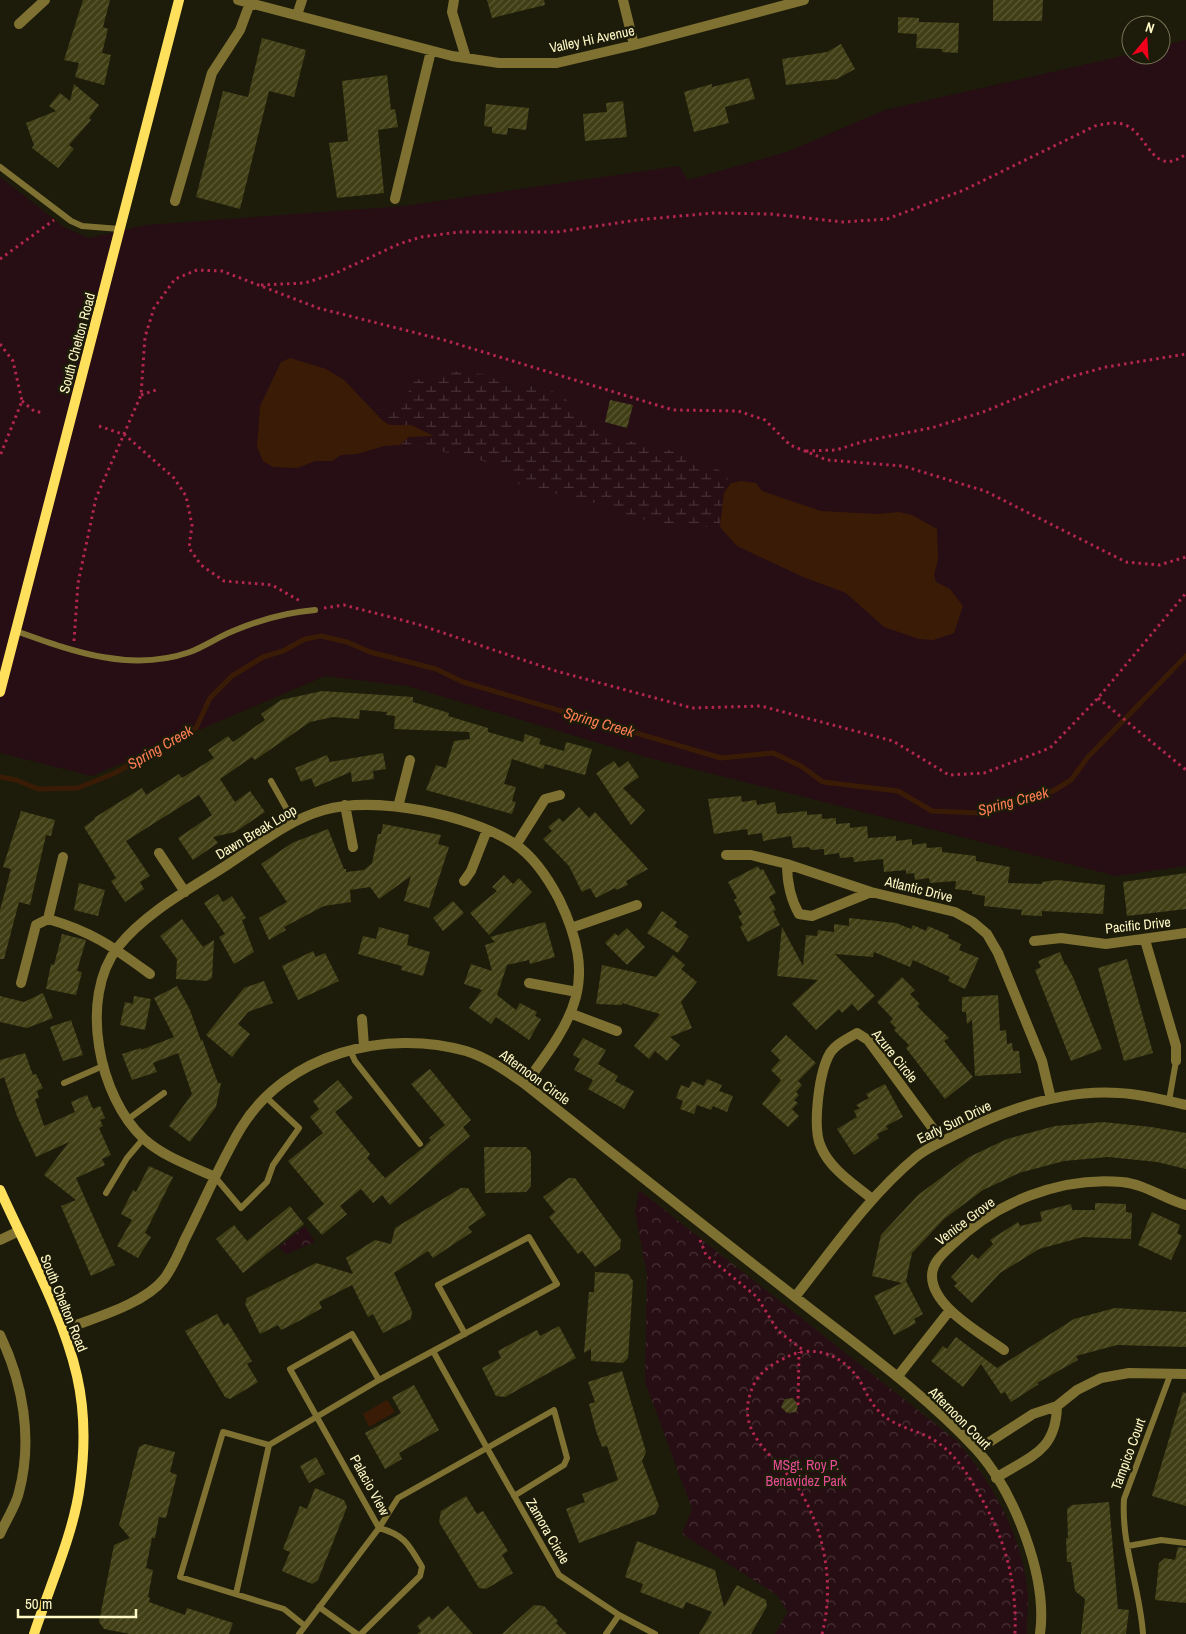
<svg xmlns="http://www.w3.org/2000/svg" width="1186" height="1634" font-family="'Archivo Narrow',sans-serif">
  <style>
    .grass { fill: #270d14 }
    .wetland { fill: url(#wetland-marsh) }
    .park { fill: url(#park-crowns) }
    .water { fill: #3a1c06 }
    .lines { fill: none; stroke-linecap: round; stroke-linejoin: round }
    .stream { stroke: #3a1c06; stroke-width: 5 }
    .building { fill: url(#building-hatch) }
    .path { stroke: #b3264d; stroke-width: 3; stroke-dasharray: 2.5 4; stroke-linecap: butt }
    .lane { stroke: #7f7132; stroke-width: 6 }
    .street { stroke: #7f7132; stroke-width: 10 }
    .secondary { stroke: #ffe05d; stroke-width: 10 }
    .labels { text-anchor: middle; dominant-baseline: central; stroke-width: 5; stroke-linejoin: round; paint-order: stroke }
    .street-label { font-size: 14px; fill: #fff9c6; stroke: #1d1c0a }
    .park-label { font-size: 14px; fill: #e54c94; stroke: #1d1c0a }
    .water-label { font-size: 15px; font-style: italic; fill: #ff7e54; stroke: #1d1c0a }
  </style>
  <defs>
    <pattern id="wetland-marsh" width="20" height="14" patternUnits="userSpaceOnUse" patternTransform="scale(1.25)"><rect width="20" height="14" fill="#270d14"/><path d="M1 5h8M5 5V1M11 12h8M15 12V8" fill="none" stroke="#473135"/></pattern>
    <pattern id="park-crowns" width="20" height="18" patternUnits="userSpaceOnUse" patternTransform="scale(1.25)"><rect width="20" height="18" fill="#270d14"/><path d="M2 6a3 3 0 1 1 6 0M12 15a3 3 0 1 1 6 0" fill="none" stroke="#473135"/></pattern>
    <pattern id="building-hatch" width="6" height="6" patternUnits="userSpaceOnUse" patternTransform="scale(1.25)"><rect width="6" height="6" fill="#3f3e15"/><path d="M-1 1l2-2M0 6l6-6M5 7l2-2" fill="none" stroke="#5c5b36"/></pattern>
  </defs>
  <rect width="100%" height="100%" fill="#1d1c0a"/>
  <path class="grass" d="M1186,40V866L1116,876L646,757L407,686L325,676L92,776L0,753V177L64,227L89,238L146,225L404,206L679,166L688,180L787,152L885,110L1131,54L1161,55V46Z"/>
  <path class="wetland" d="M450,371L483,374L512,386L537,385L561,395L605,435L685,454L723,472L731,483L724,493L720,527H690L635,518L589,501L521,486L495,464L436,450L400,445L409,437L433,436L411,425H390L372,410L393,409L407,395L413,381Z"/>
  <path class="park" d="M639,1190L957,1441C993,1484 1024,1538 1028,1596C1028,1608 1027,1621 1027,1634H775L788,1612L777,1595L682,1534L692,1509L645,1382L647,1274L635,1212Z
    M305,1226L315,1242L286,1254L279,1247Z"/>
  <path class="water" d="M290,358L326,369L344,380L383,421L390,425H411L434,436L409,437L400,445L384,446L357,454L341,455L332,461H315L297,468L273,467L263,461L257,447L260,406L281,362Z
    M741,481L756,483L762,491L821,511L877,514L899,512L912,515L937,529L938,560L934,575L936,582L950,589L963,606L954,633L933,640L919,639L884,627L846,593L803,577L737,546L720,527L724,493L731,483Z
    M387,1400L395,1412L369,1427L363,1414Z"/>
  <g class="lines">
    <path class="stream" d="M0,777L16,780L38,789L78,788L115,773L196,728L210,698L232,676L263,657L283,651L305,639L321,636L347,642L370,652L436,669L463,682L721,758L773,753L801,766L823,782L898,791L932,811L980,813L1000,805L1053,791L1071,780L1088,757L1186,656"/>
  </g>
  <path class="building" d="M83,0H110L103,27L108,29L102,53L111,55L104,85L75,77L79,63L64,60Z
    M487,0H544L545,5L492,18Z
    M993,0H1043L1042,21H993Z
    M898,17L919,18V22L959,23L958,53L942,52V49L916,48L917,34L898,33Z
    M262,38L306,50L294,97L269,91L240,209L196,197L223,91L248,97Z
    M841,44L855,69L837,79L786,85L782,59L827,52Z
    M387,75L391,110L395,109L398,127L378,130L384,193L337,198L329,143L348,141L342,81Z
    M749,78L755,99L725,107L729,123L694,132L684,92L712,84V87Z
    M74,84L99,105L89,118L91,120L69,145L74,149L58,168L32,148L34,145L26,123L56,111L49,106L60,93L70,101Z
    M623,101L627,137L585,141L583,114L607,112L606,103Z
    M486,104L529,108L526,130L508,128L507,135L492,133V127L484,126Z
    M610,400L633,405L627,428L605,422Z
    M322,691L413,697V702L449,713L448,716L488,728V732L523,742L525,734L541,739L539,744L564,751L566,742L592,749L585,775L545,764L543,769L512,759L504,784L516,787L512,801L516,802L512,814L426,790L436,765L446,768L454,741L470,739L469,732L394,729L395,716L386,715L387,712L360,710L359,719L333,717L310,722L255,760L252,757L220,779L235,802L250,791L265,812L235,832L213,837L218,843L193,860L178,838L212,815L199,795L126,841L150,876L140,882L144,889L125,902L111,881L116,878L84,827L95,819L94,818L142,788L146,795L179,774L182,778L214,758L208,750L228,736L233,742L265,720L261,714L281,700Z
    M383,753L386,769L373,771L374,779L352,782L351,772L315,787L311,778L301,782L295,768L327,755L330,762Z
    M614,761L619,768L628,761L639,777L623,788L645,810L631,825L596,773Z
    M741,796L742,802L756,800L757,805L775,802L777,814L807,811V815L822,814V819L836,818V824L850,823V828L867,826L868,838L896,836V841L912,839V845L926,843L927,848L942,847V852L976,856V861L1010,867L1008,883L1042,884V882L1057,880L1105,885L1103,914L1042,911V916L1021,915L1022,910L984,906L985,896L972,894V891L955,889L956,881L930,883L929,878L915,880L914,873L906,874V870L884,872L883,859L854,862L853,857L840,858L839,853L824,855V849L811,850L809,847L793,848L791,836L763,841L762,833L748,835L747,829L714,834L708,799Z
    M579,807L589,818L595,812L648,869L626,881L628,885L616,890L615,888L596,898L590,888L582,892L569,866L543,839L552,831L548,827L559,818L563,822Z
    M21,811L55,820L51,836L46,835L30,905L19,902L4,959H0V910L11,869L3,867Z
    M383,824L441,835L438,844L449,847L429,908L404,901L411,876L379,899L370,887L350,890L351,902L324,906L284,927L286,930L269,940L259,918L287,902L261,864L292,843L328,829L344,869H346V872L364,870L372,863L378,834H381Z
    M758,866L760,870L763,869L776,893L769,897L776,910L773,911L780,925L748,942L740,927L743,925L738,916L742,914L734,900L737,898L728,882Z
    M1186,873V909L1127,916L1123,882Z
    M504,875L513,884L519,878L532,892L489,935L470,913L497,891L492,887Z
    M79,883L105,890L98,916L74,910Z
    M218,894L223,902L232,896L246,918L242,920L254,952L234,964L219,937L225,934L204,903Z
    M453,901L464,913L443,931L433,918Z
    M662,911L677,922L674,926L689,936L678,953L647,933Z
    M849,918L896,923L911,929L913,925L926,931L928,926L949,935L948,938L961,944L959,950L979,958L965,989L948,981L950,977L913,960L910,967L874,952L873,957L835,954L875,996L858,1011L852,1004L842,1013L839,1009L816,1030L792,1004L818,980L777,976L782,927L803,966L806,935L817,936L818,930L834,932V924L849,926Z
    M182,919L203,947L214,940L212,978L207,981L176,979L177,959L160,936Z
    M545,922L555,957L530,964L529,960L507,965L497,995L516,1010L520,1003L537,1012L535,1016L541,1019L529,1040L496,1017L491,1024L469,1008L482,990L464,984L471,964L492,971L485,945L495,942L490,937Z
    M379,927L409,935L407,945L430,952L423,976L401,970L402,966L358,954L363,936L376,939Z
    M627,928L645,947L627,965L605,943L615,933L618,936Z
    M62,934L86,940L77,971L82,972L76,995L46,989L51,964L54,965Z
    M313,951L316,957L325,953L339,981L298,1000L282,966Z
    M1060,952L1065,965L1066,964L1073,977L1102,1049L1071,1061L1035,970L1041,967L1038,961Z
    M673,955L685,965L681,969L697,982L681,1002L692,1028L670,1037L680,1045L667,1061L655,1051L649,1059L634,1046L660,1014L622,1003V1005L596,1004L602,965L656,977Z
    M1127,959L1153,1053L1124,1061L1098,968Z
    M902,977L915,990L910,994L920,1004L917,1006L949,1038L944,1041L973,1077L945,1099L906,1048L909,1045L894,1030L896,1028L890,1022L893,1019L877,1002Z
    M264,981L273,1003L248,1012L238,1024L250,1034L232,1057L206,1035L244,988Z
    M177,986L190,1010L201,1041L202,1039L218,1083H221L216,1107L190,1142L169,1126L192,1094L178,1053L153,1063L157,1072L132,1080L122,1054L141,1048V1050L174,1037L154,998Z
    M43,993L53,1018L27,1028L0,1022V996L24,1002Z
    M998,995L1000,1031L1006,1030L1007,1044L1012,1043L1013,1051H1019L1021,1073L975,1076L972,1020L967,1024L966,1012H962V997Z
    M134,996L151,999L145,1030L120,1025L125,1002L133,1004Z
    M71,1020L83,1055L63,1061L50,1027Z
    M786,1035L816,1063L798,1081L802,1085L796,1092L799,1095L794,1100L798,1103L792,1109L799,1116L788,1127L762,1104L781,1080L771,1070L780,1060L771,1051Z
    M583,1038L606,1050L598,1064L618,1076L615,1081L634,1091L624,1109L588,1089L593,1080L574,1070L580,1059L573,1055Z
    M25,1053L33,1075L36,1074L43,1088L37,1091L39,1098L35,1099L44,1126L75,1112L71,1102L87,1095L93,1109L100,1106L105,1118L100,1120L103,1126L99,1128L111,1155L102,1159L105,1165L76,1178L115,1265L91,1276L61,1206L76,1200L44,1175L69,1142L36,1157L17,1116L4,1077L0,1079V1060Z
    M430,1069L471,1120L463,1127L470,1136L390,1205L382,1195L373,1203L361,1189L340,1206L347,1214L322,1235L307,1218L324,1204L288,1161L323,1133L310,1117L319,1109L313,1101L338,1080L353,1098L335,1112L370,1154L367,1158L385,1178L423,1148L431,1140L429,1138L445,1125L411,1084Z
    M707,1079L722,1085L719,1091L733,1096L727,1112L713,1106L711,1110L697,1105L694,1114L680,1109L683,1101L676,1098L681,1085L689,1088L692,1081L704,1086Z
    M885,1084L903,1117L886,1126L888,1129L877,1134L879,1138L854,1155L837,1129L857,1117L854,1111L860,1108L856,1105L869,1098L866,1094Z
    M1103,1122L1151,1127L1186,1133V1169L1157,1162L1108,1157L1064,1161L1019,1173L983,1190L944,1219L912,1253L906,1281L923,1314L914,1319L916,1323L894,1335L874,1296L902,1283L872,1276L881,1235L918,1195L969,1157L1007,1139L1055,1126Z
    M484,1147H526L531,1152V1186L526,1192L485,1193Z
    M149,1166L173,1177L145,1233L151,1237L138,1258L117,1246L132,1220L121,1214L133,1190L136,1192Z
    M569,1178H575L621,1240L620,1249L595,1267L582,1251L578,1254L549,1217L555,1212L543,1197Z
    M461,1188H468L486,1215L468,1227L472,1232L433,1258L428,1251L394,1273L412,1311L411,1319L383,1333L373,1314L368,1317L352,1285L319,1302L322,1308L299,1321L281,1330L278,1325L260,1334L245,1304L247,1298L316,1263L353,1274L346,1258L375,1240L391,1244L395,1228Z
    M1095,1203L1126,1204V1212L1132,1213L1131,1239L1083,1237L1039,1249L1000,1273L972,1303L954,1286L957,1283L951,1277L972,1254L978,1259L993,1244L990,1240L1018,1222L1020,1226L1042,1221L1040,1212L1071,1204L1072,1210H1095Z
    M290,1206L304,1224L243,1273L216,1239L234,1225L247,1241Z
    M1152,1212L1180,1225L1177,1233L1182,1236L1171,1260L1138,1245Z
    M595,1272L628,1274L633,1281L628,1358L623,1363L591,1361V1349L584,1353L589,1292H594Z
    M1115,1308L1186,1312V1347L1117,1345L1076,1356L1078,1360L1037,1383L1039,1384L1011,1402L1005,1392L1001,1394L981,1364L963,1387L931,1361L943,1346L947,1349L956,1337L997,1368L1074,1319Z
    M217,1314L224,1326L228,1323L252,1361L247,1364L258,1382L230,1399L225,1397L185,1331Z
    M559,1326L576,1358L505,1397L496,1396L482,1368L501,1358L498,1351L537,1330L540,1336Z
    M622,1371L646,1452L642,1461L659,1506L655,1514L579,1543L566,1509L585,1502L582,1494L618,1480L607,1446L602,1447L596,1431L589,1404L595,1402L588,1382Z
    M414,1385L439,1430L399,1453L402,1459L385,1469L365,1433L401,1413L392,1397Z
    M1183,1392L1186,1393V1506L1152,1496Z
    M793,1398L798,1405L796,1412L787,1413L781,1407L785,1399Z
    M145,1444L175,1452L170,1472L177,1475L166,1518L159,1517L155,1538H152L146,1568L153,1570L148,1597L150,1598L149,1602L185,1615L187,1608L233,1623L229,1634H130L104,1629L99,1622L114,1545L130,1538L119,1525L139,1447Z
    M316,1457L325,1474L309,1483L300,1466Z
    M315,1488L344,1500L347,1507L318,1580L312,1584L282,1571L290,1552L283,1549L300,1506L307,1509Z
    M466,1496L477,1514L483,1511L508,1551L502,1555L513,1573L486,1589L479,1588L439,1522L441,1511Z
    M1109,1502L1118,1609L1129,1610L1126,1634H1081L1085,1599L1075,1591L1071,1562H1067L1066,1538H1068L1067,1509L1072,1505Z
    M637,1541L715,1570L724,1607L737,1585L766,1600L767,1606L751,1634H699L712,1612L686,1602L683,1609L640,1592L643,1584L625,1577Z
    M1178,1547L1186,1548V1603L1155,1600L1159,1563L1165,1558L1175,1560Z
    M534,1605L544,1606L558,1621L556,1623L567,1634H502Z
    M448,1606L473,1634H417L421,1631L417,1626L429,1616L432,1620Z"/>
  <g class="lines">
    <path class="path" d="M0,259L54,220
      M261,285L305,283L336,273L399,244L421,237L459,232H557L637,220L713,213L771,214L843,222L887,219L964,190L1095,126C1105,124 1116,121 1125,125C1149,134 1152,179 1186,154
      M0,344L13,361L22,401L0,456
      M141,395L159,389
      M22,401L34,411L44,413
      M99,426L125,435L174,478L186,496L192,525L189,548L201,565L224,581L272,585L300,601
      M806,451L836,450L865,441L931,428L983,412L1066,378L1106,367L1186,354
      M324,608L344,605L417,624L556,671L692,708L761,706L893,741L949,775L984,773L1050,748L1098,698L1186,593
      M74,641L78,583L96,498L141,395L145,337L154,308L175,279L197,270L222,271L318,308L444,340L673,410L738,411L765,420L790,445L827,460L903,466L985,491L1126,562L1159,565L1186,557
      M1098,698L1186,770
      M700,1240L706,1255L757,1297L778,1331L803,1350
      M798,1405L799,1352
      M822,1634C834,1588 826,1537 803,1496C782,1457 729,1437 754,1384C761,1370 776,1362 789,1356C816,1344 844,1356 860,1381C867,1394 872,1406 883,1415C899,1429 920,1430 937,1442C954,1454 965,1470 975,1487C1004,1535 1017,1578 1015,1634"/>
    <path class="lane" d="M0,167L71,221L82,226L120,229
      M16,631C72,651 130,673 190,652C206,646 221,635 238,629C263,619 289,612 315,610
      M271,781L294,822
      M350,1050L355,1061L420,1144
      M64,1083L103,1066
      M1169,1101L1176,1061
      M127,1120L164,1093
      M215,1177L241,1208L267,1182L273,1165L299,1128L267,1098
      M106,1193L127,1158L143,1139
      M379,1380L433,1351
      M269,1445L379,1380L352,1334L290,1369L379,1528L299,1634
      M514,1496L564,1465L567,1458L554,1410L487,1448L559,1575L619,1615L606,1634
      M1128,1546L1161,1540L1186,1543
      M236,1594L269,1445L223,1432L180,1577L284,1609L305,1626
      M319,1607L357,1634
      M619,1615L655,1634
      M361,1634L420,1576L422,1567C409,1545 405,1535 379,1528L398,1498L487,1448L433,1351L557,1284L529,1237L438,1285L465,1334
      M1143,1634C1140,1588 1121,1545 1124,1499L1171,1373"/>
    <path class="street" d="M238,0L452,56L499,63H557L634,45L804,0
      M454,0L452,12L466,58
      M623,0L634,45
      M297,15L302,0
      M19,24L45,0
      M395,199L431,51
      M175,201L212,73L240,30L250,3
      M345,805L353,847
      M398,807L410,760
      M516,845L545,799L560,795
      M159,853L185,892
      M726,855H751L787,864L871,892L955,912L973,922L987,934L998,953L1042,1061L1051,1099
      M787,864C787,883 790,898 799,914L812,916L871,892
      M464,881L471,871L487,830
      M48,919L63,857
      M571,928L637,905
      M1145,940L1176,1046V1061
      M1034,941L1061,938L1106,944L1186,933
      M21,983L36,925L48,919C93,932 113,947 150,974
      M529,983L577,992
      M572,1014L617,1031
      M362,1019L364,1046
      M215,1177C191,1166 164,1157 144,1139C99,1098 78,998 118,947C146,912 190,889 227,865C258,845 288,820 324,810C375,795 471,815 515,844C534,857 549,880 559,899C599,982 575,1017 525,1084
      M872,1199C854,1184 830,1169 821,1147C812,1128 819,1076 828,1057C833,1045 847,1039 857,1033L868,1040L942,1141
      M0,1240L19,1231
      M795,1297C833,1249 868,1197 916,1157C928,1147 945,1140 959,1133C1007,1109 1064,1089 1119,1093C1141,1094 1165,1100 1186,1105
      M63,1330C93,1318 143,1305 164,1279C173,1267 179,1253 185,1239C204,1202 220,1163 241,1128C286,1054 386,1028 466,1051C488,1058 506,1071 525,1084C613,1154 701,1224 790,1293C853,1343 921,1390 976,1449C1014,1491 1048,1577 1040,1634
      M0,1335C23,1383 33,1439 19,1492C16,1506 6,1520 0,1534
      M1004,1350C982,1334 932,1307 932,1276C932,1262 943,1254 952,1245C995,1203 1060,1176 1122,1182C1145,1184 1164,1199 1186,1205
      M898,1376L950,1310
      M977,1450L1033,1414L1057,1406L1077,1390L1101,1378L1129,1373L1186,1374
      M996,1478C1030,1456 1056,1452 1057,1406"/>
    <path class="secondary" d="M0,692L179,0
      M0,1190C26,1248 63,1314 77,1376C85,1411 85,1449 80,1485C74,1533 49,1588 34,1634"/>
  </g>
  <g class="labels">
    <g class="street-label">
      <text transform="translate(592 39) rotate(-12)">Valley Hi Avenue</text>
      <text transform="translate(77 343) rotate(-75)">South Chelton Road</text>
      <text transform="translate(256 832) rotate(-31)">Dawn Break Loop</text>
      <text transform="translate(919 889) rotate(14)">Atlantic Drive</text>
      <text transform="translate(1138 925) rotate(-6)">Pacific Drive</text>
      <text transform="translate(895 1056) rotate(51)">Azure Circle</text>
      <text transform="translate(535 1077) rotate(36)">Afternoon Circle</text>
      <text transform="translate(954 1122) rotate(-26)">Early Sun Drive</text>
      <text transform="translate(965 1221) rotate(-37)">Venice Grove</text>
      <text transform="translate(64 1303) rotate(68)">South Chelton Road</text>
      <text transform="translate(960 1418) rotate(45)">Afternoon Court</text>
      <text transform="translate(1128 1454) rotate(-70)">Tampico Court</text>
      <text transform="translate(370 1485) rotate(61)">Palacio View</text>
      <text transform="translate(548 1531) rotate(60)">Zamora Circle</text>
    </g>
    <g class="park-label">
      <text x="806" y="1465">MSgt. Roy P.<tspan x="806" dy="16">Benavidez Park</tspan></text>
    </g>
    <g class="water-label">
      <text transform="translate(599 722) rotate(16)">Spring Creek</text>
      <text transform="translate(160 747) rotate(-30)">Spring Creek</text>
      <text transform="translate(1013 801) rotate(-15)">Spring Creek</text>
    </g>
  </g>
  <g transform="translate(1146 40) rotate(18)"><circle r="24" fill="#1d1c0a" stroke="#777455"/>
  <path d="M0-4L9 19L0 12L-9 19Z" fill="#f1001c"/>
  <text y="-8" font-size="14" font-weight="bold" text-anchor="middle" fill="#fff9c6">N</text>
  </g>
  <path d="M18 1609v8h118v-8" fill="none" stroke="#fff9c6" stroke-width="2.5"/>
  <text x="25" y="1609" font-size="15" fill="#fff9c6" stroke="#1d1c0a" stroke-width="4" paint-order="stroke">50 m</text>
</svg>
